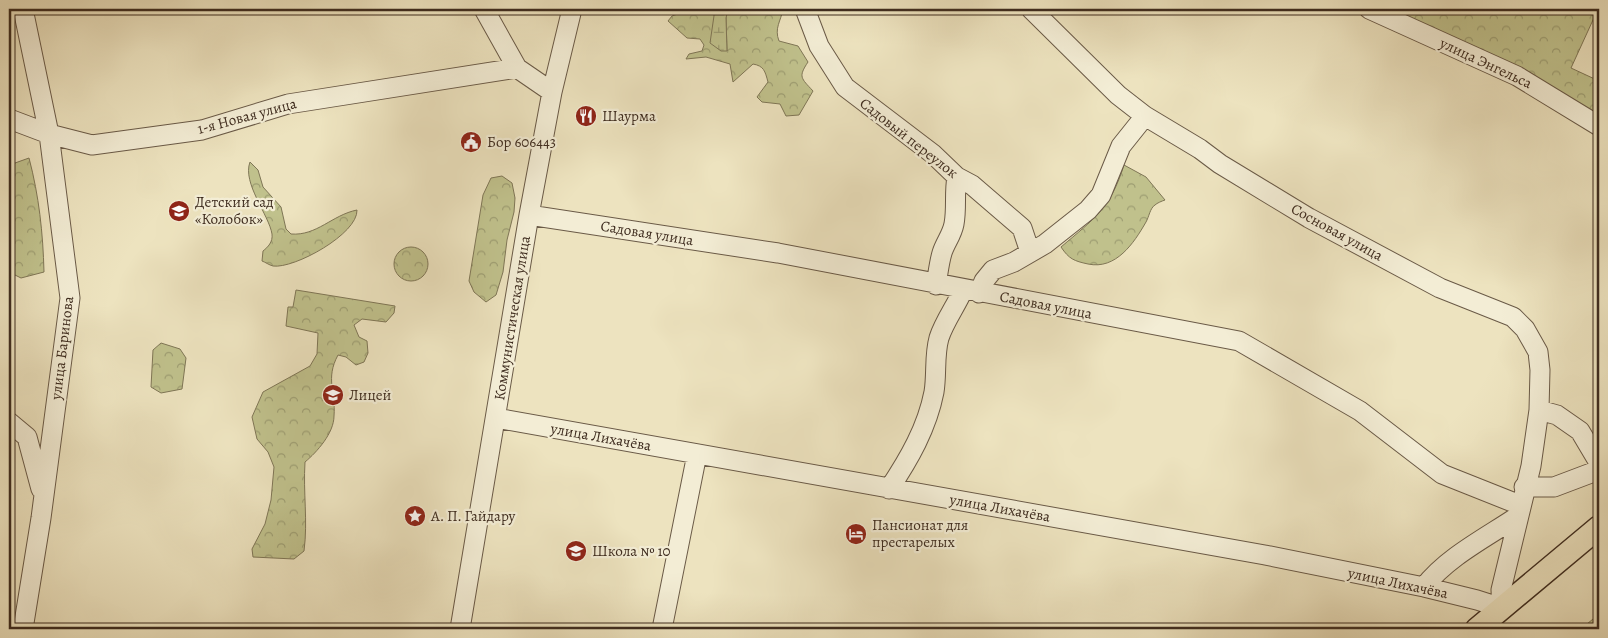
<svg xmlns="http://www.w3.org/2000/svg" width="1608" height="638" font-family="Alegreya,serif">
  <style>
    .forest { fill: url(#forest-crowns); stroke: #7f7656 }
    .wetland { fill: url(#wetland-marsh); stroke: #7f7656 }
    .pitch { fill: #c0c18c; stroke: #7f7656 }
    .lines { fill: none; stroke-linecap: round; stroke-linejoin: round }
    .minor-casing { stroke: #6a5a47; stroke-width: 21 }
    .major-casing { stroke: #3e2c1f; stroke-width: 25 }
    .minor { stroke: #f3edd5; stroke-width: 19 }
    .major { stroke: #ede3bf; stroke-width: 22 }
    .labels { text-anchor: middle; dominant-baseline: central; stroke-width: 4.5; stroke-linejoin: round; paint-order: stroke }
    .street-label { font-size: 15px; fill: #3e2c1f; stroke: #f3edd5 }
    .poi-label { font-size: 15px; fill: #3e2c1f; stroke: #f3edd5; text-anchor: start }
  </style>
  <defs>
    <pattern id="forest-crowns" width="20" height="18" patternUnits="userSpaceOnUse" patternTransform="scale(1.25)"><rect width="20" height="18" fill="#c0c18c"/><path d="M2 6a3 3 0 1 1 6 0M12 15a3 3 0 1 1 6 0" fill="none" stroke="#9d9d72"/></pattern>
    <pattern id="wetland-marsh" width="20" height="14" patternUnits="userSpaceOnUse" patternTransform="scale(1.25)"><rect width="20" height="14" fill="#c0c18c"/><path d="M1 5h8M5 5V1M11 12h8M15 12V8" fill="none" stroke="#9d9d72"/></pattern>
  </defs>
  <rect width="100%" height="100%" fill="#ede3bf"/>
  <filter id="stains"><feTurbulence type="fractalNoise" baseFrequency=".004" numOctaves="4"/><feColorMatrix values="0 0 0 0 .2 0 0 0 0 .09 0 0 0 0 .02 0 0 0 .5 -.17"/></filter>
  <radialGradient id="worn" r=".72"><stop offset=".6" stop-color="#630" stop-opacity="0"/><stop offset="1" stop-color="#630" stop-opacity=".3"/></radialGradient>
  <path class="forest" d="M691,9H715L713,12L727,51L726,17L728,9H783C781,21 774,28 779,41L798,46L808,62C798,77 801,78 813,91L799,115L786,116L780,104L762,102L757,97L768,82C765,71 764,66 753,64L733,82L730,64L706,57L686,59L689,54L702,51L704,45L700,39L687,38L668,21L672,16Z
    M1369,9H1598L1571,68L1599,81V126Z
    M29,158C39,196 43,233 44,272L21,278L9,272V174L15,163Z
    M250,162L258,170L263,187L281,207L286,229L291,234C317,236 332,215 357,210C358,234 294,269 273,266C269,265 265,262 262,261L263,251C268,247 273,242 272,234C269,215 242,183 250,162Z
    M1124,165L1146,177L1165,200C1162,201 1157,203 1155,205C1150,208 1149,217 1146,222C1134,243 1116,270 1088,264C1074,261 1069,259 1061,247C1095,218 1110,209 1124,165Z
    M502,176L512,183L515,198L514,212L507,240L503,272L496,295L486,302L474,292L469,281L483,195L491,178Z
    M394 264a17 17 0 1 1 34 0a17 17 0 1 1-34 0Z
    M296,290L395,306L394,313L386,322L362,319L354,325L359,337L367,341L368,353L364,362L356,365L346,357L338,355C325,379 336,392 334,416C334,433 317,452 305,462C303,493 308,521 304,551L294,559L253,557L252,549L265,524L271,500L274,467L268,452L257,439L252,417L263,392L310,366L317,354L318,333L286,326L288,307H293Z
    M161,343L180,349L186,358L182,389L161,393L151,387L153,350Z"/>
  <path class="wetland" d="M715,9H728L726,18L727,51H721L710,43Z"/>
  <path class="pitch" d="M1599,614V629H1581Z"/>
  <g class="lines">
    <g class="minor-casing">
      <path id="minor" d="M484,9L517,68L552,92
        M805,9L819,46L845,87L933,154L957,177L972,185L1022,228L1030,252
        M1031,9L1118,95L1145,116L1200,149L1220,164L1309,218L1440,288L1513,317L1525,329L1538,352L1540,370L1539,410L1557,415L1580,431L1599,463
        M1369,9L1517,76L1599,126
        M9,120H12L49,134L92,145L202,130L288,104L517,68
        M529,215L778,253L1239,341L1360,411L1442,474L1520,505
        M936,285C938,274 939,263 942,253C945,243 952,235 954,224C957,208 954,193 957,177
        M979,293L984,281L993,270L1014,262L1045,244L1088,210L1101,195L1121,146L1145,116
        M496,418L1265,555L1424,587L1477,600L1502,608L1501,590L1531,466L1539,410
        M9,422L27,437L41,489
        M1524,487H1554L1599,470
        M889,489C909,459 927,428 934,392C937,374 934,356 939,338C944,322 956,306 963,290
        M1424,587C1447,557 1487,537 1518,516
        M23,629L41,518L70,298L49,134L23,9
        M460,629L529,215L552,92L572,9
        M662,629L697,454"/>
    </g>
    <g class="major-casing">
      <path id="major" d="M1477,629L1599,527"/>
    </g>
    <use href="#minor" class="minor"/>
    <use href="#major" class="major"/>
  </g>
  <defs>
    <g id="restaurant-disc" transform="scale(1.125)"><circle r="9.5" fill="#8f2418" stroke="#f3edd5"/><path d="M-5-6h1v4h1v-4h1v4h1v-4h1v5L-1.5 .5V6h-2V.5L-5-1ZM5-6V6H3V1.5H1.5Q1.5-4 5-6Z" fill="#fff"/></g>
    <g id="civic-disc" transform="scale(1.125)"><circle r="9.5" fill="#8f2418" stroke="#f3edd5"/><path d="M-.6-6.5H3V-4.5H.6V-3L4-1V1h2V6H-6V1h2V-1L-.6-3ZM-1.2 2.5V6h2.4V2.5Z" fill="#fff"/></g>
    <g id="school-disc" transform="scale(1.125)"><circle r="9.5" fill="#8f2418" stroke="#f3edd5"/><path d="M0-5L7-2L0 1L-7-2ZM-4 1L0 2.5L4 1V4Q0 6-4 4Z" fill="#fff"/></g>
    <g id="sight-disc" transform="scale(1.125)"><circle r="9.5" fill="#8f2418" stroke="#f3edd5"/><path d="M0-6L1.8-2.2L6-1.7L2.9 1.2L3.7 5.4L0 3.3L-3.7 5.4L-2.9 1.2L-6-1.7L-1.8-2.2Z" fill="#fff"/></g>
    <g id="hotel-disc" transform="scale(1.125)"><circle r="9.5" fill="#8f2418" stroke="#f3edd5"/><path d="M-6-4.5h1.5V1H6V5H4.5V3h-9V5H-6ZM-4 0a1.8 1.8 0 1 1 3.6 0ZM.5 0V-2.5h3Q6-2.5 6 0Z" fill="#fff"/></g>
  </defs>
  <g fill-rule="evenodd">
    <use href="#restaurant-disc" x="586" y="116"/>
    <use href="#civic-disc" x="471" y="142"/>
    <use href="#school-disc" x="179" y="211"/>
    <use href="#school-disc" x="333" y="395"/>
    <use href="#sight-disc" x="415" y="516"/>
    <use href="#hotel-disc" x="856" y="534"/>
    <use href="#school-disc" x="576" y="551"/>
  </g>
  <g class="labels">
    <g class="street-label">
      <text transform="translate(1486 63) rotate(25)">улица Энгельса</text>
      <text transform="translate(247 116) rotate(-15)">1-я Новая улица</text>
      <text transform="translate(909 138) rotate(38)">Садовый переулок</text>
      <text transform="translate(1337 232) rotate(29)">Сосновая улица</text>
      <text transform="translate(647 233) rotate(9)">Садовая улица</text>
      <text transform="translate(1046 305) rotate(11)">Садовая улица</text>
      <text transform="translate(512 318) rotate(-81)">Коммунистическая улица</text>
      <text transform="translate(62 348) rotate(-83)">улица Баринова</text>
      <text transform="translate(601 437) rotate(10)">улица Лихачёва</text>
      <text transform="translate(1000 508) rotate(10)">улица Лихачёва</text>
      <text transform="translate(1398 583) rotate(12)">улица Лихачёва</text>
    </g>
    <g class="poi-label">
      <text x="602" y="116">Шаурма</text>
      <text x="487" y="142">Бор 606443</text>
      <text x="195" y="202">Детский сад<tspan x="195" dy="17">«Колобок»</tspan></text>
      <text x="349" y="395">Лицей</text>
      <text x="431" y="516">А. П. Гайдару</text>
      <text x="872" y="525">Пансионат для<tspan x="872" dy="17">престарелых</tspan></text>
      <text x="592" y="551">Школа № 10</text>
    </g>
  </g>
  <rect width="1608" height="638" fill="none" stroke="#ede3bf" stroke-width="30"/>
  <rect x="10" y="10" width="1588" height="618" fill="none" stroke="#3e2c1f" stroke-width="2.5"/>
  <rect x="15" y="15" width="1578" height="608" fill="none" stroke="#3e2c1f"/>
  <rect width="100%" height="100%" filter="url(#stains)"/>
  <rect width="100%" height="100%" fill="url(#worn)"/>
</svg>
